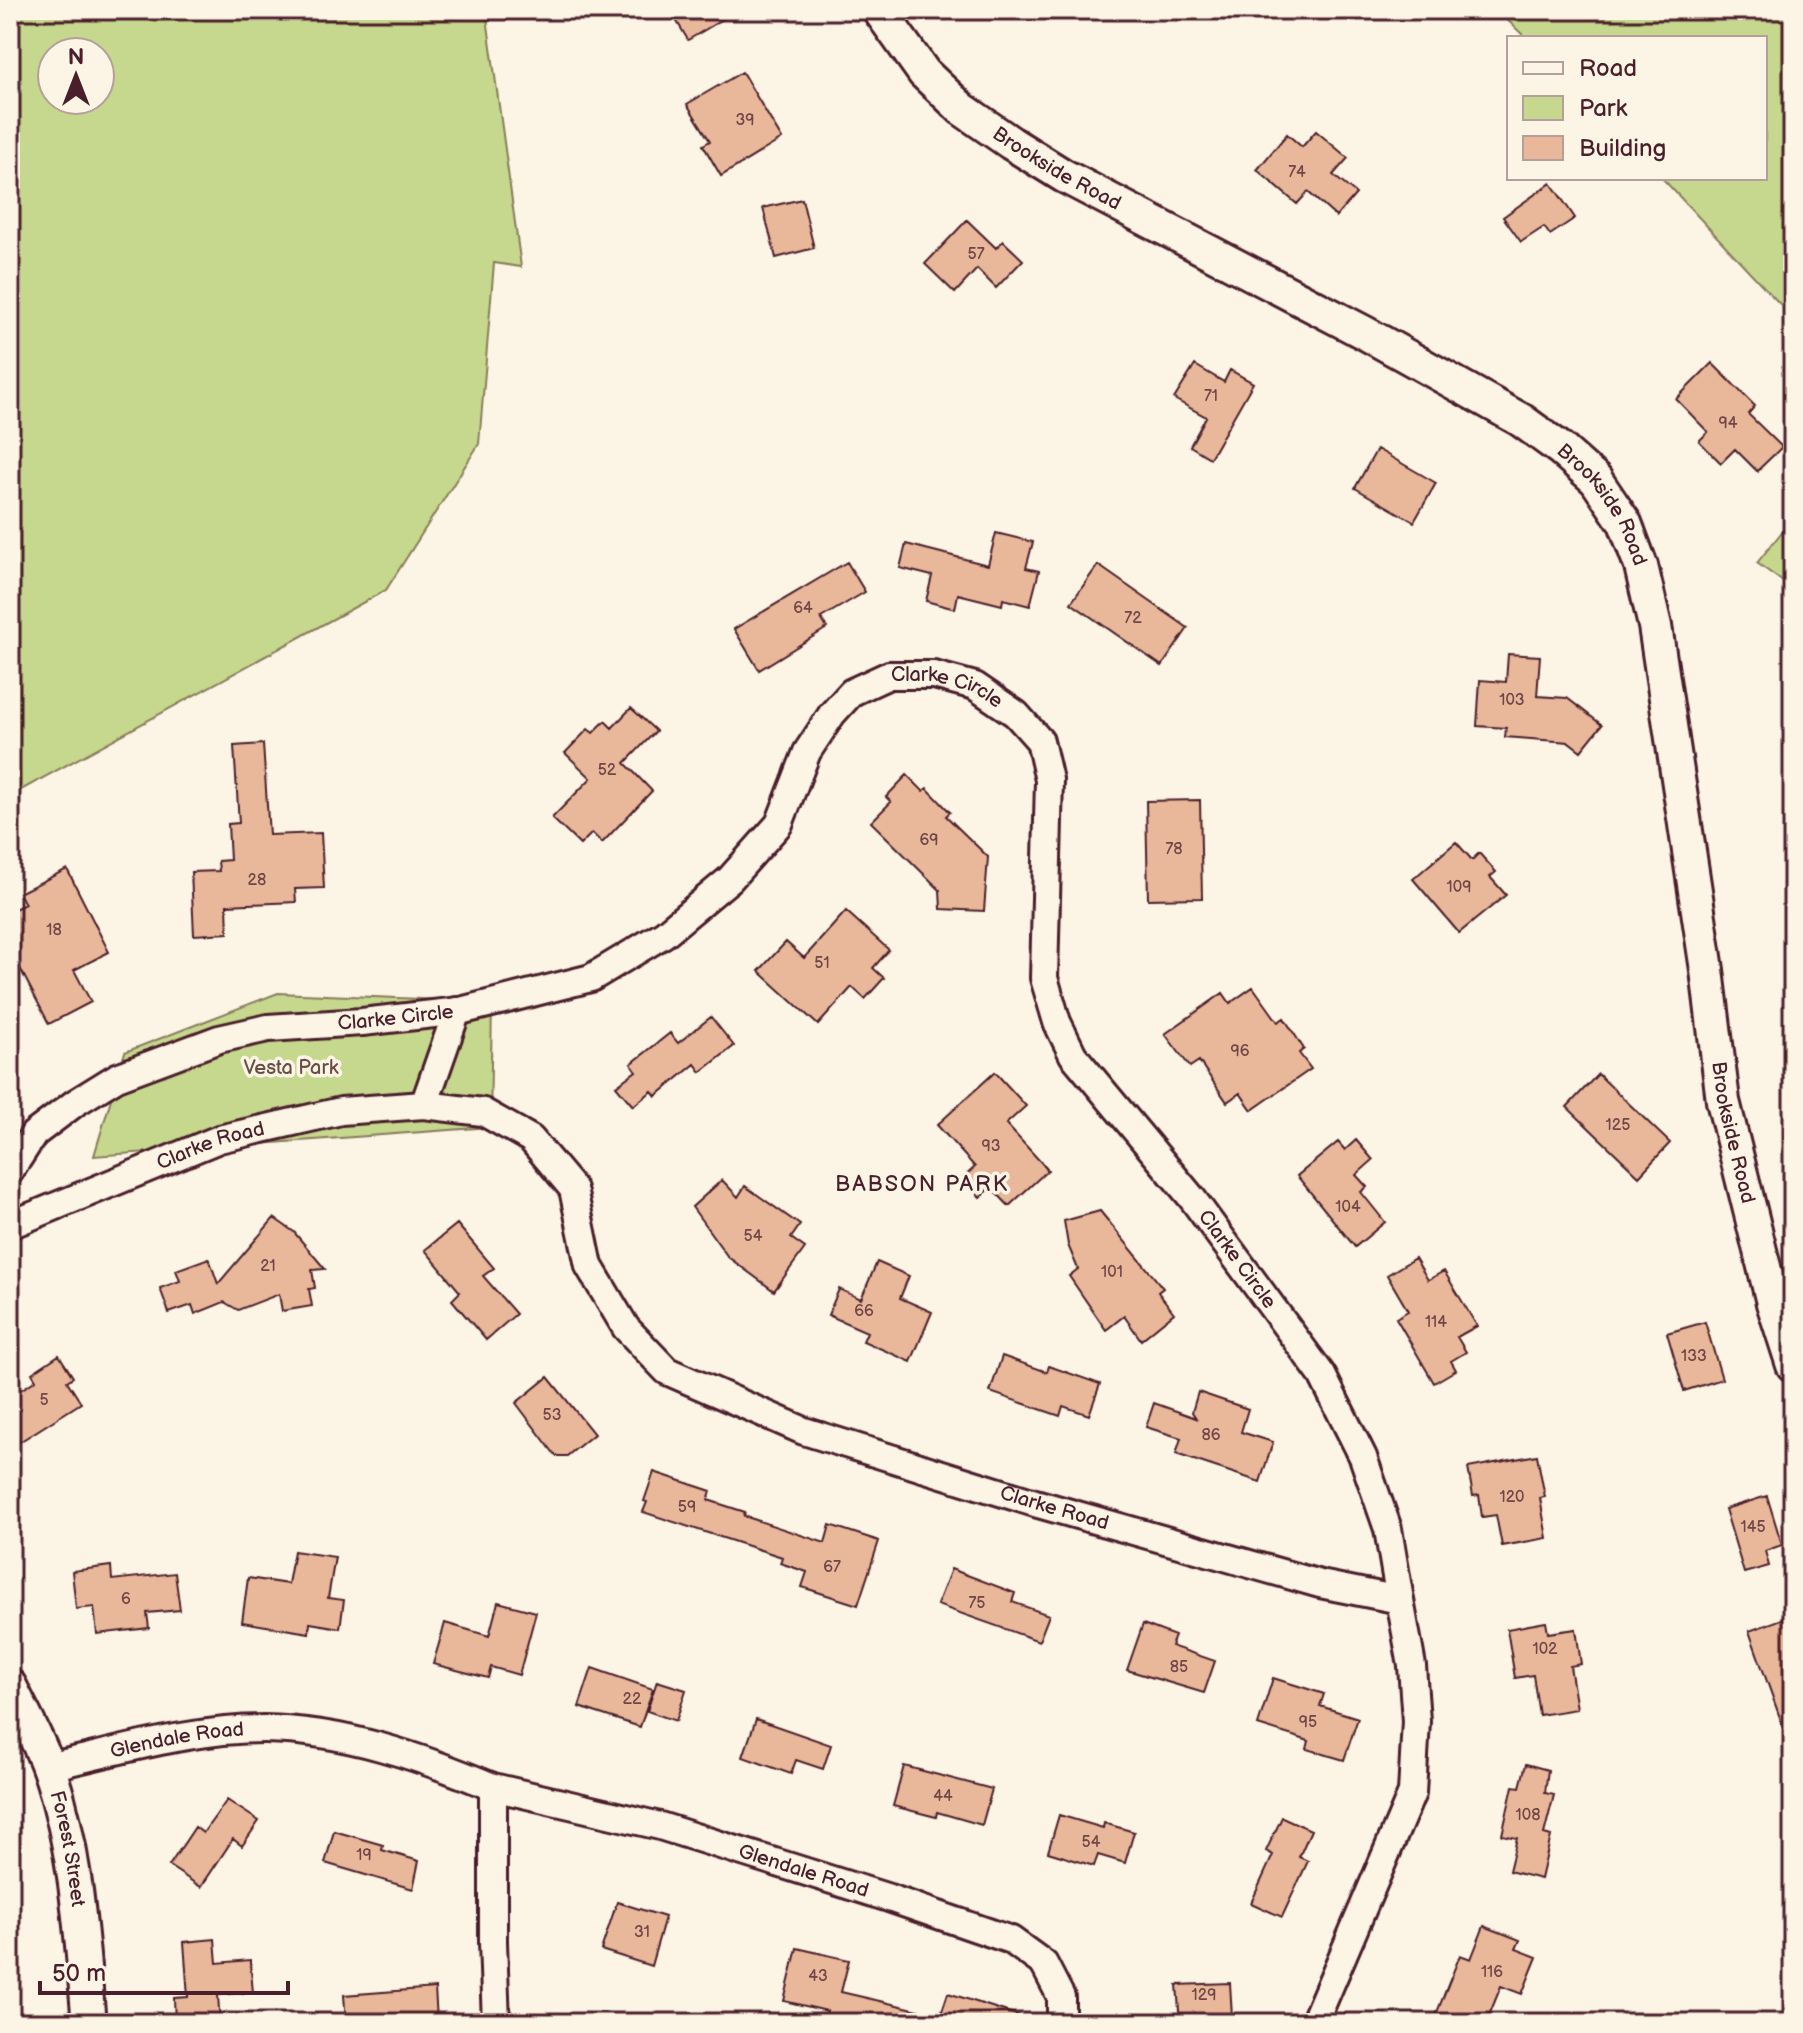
<svg xmlns="http://www.w3.org/2000/svg" width="1803" height="2033" font-family="'Balsamiq Sans',sans-serif">
  <style>
    .green { fill: #c6d88d; stroke: #887c5c; stroke-width: 2; fill-rule: evenodd }
    .building { fill: #e9b89a; stroke: #4a1f2b; stroke-width: 2 }
    .lines { fill: none; stroke-linecap: round; stroke-linejoin: round }
    .minor-casing { stroke: #4a1f2b; stroke-width: 32 }
    .tertiary-casing { stroke: #4a1f2b; stroke-width: 38 }
    .minor { stroke: #fcf5e5; stroke-width: 26 }
    .tertiary { stroke: #fcf5e5; stroke-width: 32 }
    .labels { text-anchor: middle; dominant-baseline: central; stroke-width: 7; stroke-linejoin: round; paint-order: stroke }
    .number-label { font-size: 16px; fill: #724547 }
    .street-label { font-size: 20px; fill: #4a1f2b; stroke: #fcf5e5 }
    .park-label { font-size: 20px; fill: #694d44; stroke: #fcf5e5 }
    .neighbourhood-label { font-size: 22px; letter-spacing: 2px; fill: #4a1f2b; stroke: #fcf5e5 }
  </style>
  <rect width="100%" height="100%" fill="#fcf5e5"/>
  <filter id="ink" filterUnits="userSpaceOnUse"><feTurbulence type="fractalNoise" baseFrequency=".0125" numOctaves="2"/><feDisplacementMap in="SourceGraphic" scale="16" xChannelSelector="R" yChannelSelector="G"/><feConvolveMatrix kernelMatrix="1 2 1 2 8 2 1 2 1" color-interpolation-filters="sRGB"/></filter>
  <g filter="url(#ink)">
    <path class="green" d="M10,10H486L521,267L494,263L479,444L386,590L10,796ZM52,52H100V100H52Z
      M1497,10H1793V318L1662,178H1765V38H1526Z
      M1793,518V589L1757,563Z
      M278,993L492,1002L490,1127L94,1156L125,1052Z"/>
    <path class="building" d="M670,10H738L688,40Z
      M742,72L782,139L721,176L703,145L710,141L687,104Z
      M1316,131L1348,158L1333,175L1356,194L1336,217L1308,192L1297,204L1257,170L1287,134L1302,147Z
      M1551,183L1575,218L1550,235L1544,227L1521,242L1503,217Z
      M802,199L814,248L776,258L763,208Z
      M967,220L996,248L1003,241L1023,260L996,288L977,269L955,293L925,264Z
      M1712,363L1755,406L1748,414L1782,447L1757,471L1735,449L1721,463L1699,441L1708,432L1676,399Z
      M1195,365L1224,382L1230,370L1253,383L1210,458L1190,446L1206,417L1174,399Z
      M1377,449L1436,483L1414,522L1355,488Z
      M996,533L1033,542L1026,568L1039,571L1030,606L1003,599L1002,605L958,594L955,609L926,601L932,576L900,568L906,544L988,565Z
      M847,562L865,592L821,618L827,628L759,670L734,629Z
      M1098,565L1188,628L1162,666L1071,603Z
      M1508,654L1540,656L1537,696L1567,698L1602,725L1581,751L1569,742L1505,737L1506,728L1477,726L1480,680L1506,682Z
      M631,708L656,731L625,763L652,791L602,843L592,833L580,845L552,818L591,778L565,753L588,729L593,733L605,721L612,728Z
      M263,744L269,835L321,833L324,888L295,889L296,902L227,905L228,933L194,935L191,872L219,871L218,861L230,860L228,824L239,823L234,746Z
      M907,775L923,791L927,788L950,812L946,816L988,857L984,911L941,909L940,890L871,822L891,802L886,797Z
      M1200,800L1202,898L1148,899L1146,801Z
      M1456,842L1472,860L1479,853L1496,872L1490,877L1506,895L1459,933L1413,879Z
      M67,869L109,952L74,970L91,1002L49,1024L10,949V911L25,904L19,893Z
      M846,911L889,950L873,968L884,978L865,999L852,987L818,1025L759,971L786,942L804,958Z
      M1253,987L1278,1022L1284,1018L1304,1049L1299,1053L1311,1069L1252,1110L1240,1093L1227,1102L1199,1061L1190,1067L1165,1034L1223,993L1230,1003Z
      M711,1017L734,1046L701,1072L695,1064L656,1096L652,1091L633,1106L616,1086L636,1071L631,1064L670,1033L678,1043Z
      M995,1072L1026,1106L1006,1124L1048,1170L1009,1206L991,1187L980,1197L963,1178L975,1167L937,1125Z
      M1598,1074L1670,1143L1639,1176L1567,1107Z
      M1356,1140L1373,1160L1356,1175L1367,1187L1361,1192L1385,1222L1355,1247L1297,1176L1338,1142L1345,1150Z
      M722,1180L738,1197L745,1186L800,1225L791,1238L805,1248L774,1291L728,1257L692,1207Z
      M1100,1211L1163,1288L1158,1292L1174,1313L1141,1340L1124,1316L1106,1330L1069,1276L1078,1269L1068,1245L1064,1221Z
      M274,1218L294,1232L325,1269L312,1270L315,1288L309,1289L312,1306L282,1311L279,1294L238,1310L224,1302L195,1314L192,1305L169,1313L160,1288L180,1281L176,1270L209,1258L218,1284Z
      M457,1224L494,1268L483,1276L516,1314L486,1340L452,1300L460,1292L425,1250Z
      M1415,1258L1428,1280L1444,1271L1477,1326L1457,1337L1466,1352L1451,1361L1456,1370L1434,1383L1396,1318L1408,1311L1387,1275Z
      M877,1262L909,1276L900,1298L932,1312L911,1362L863,1341L867,1332L828,1315L839,1289L861,1299Z
      M1705,1322L1722,1379L1684,1391L1667,1333Z
      M59,1355L73,1377L67,1381L81,1403L10,1448V1397L36,1380L32,1373Z
      M1002,1356L1047,1372L1049,1366L1100,1384L1089,1415L1063,1406L1060,1416L990,1392Z
      M548,1377L594,1434L567,1456H556L516,1403Z
      M1198,1392L1248,1409L1241,1432L1273,1442L1260,1482L1176,1454L1181,1438L1146,1427L1154,1403L1196,1418L1192,1412Z
      M1537,1455L1545,1497L1540,1498L1547,1538L1502,1546L1496,1515L1482,1517L1479,1495L1473,1496L1468,1468Z
      M654,1472L711,1491L708,1500L745,1512L744,1516L825,1543L830,1525L879,1541L858,1605L802,1587L807,1572L780,1563L782,1557L643,1512L647,1502L644,1501Z
      M1767,1496L1782,1545L1765,1551L1769,1566L1744,1573L1725,1509Z
      M294,1551L335,1557L328,1598L344,1600L340,1628L310,1623L309,1633L242,1622L248,1578L288,1584Z
      M111,1566L112,1580L175,1573L180,1610L147,1613L149,1628L97,1634L94,1607L76,1609L72,1571Z
      M951,1569L1015,1593L1012,1602L1049,1615L1039,1641L937,1605Z
      M498,1602L536,1612L519,1675L491,1667L488,1678L433,1664L445,1623L489,1636Z
      M1793,1615V1743H1789L1749,1631Z
      M1546,1622L1548,1633L1576,1629L1581,1664L1570,1666L1577,1709L1539,1715L1533,1675L1515,1678L1507,1629Z
      M1143,1624L1175,1636L1171,1646L1215,1661L1204,1693L1127,1670Z
      M592,1668L653,1689L640,1727L579,1707Z
      M1273,1678L1324,1694L1320,1706L1358,1718L1344,1760L1307,1749L1309,1741L1258,1725Z
      M657,1681L686,1690L676,1721L647,1711Z
      M756,1719L831,1745L823,1769L796,1760L791,1774L743,1757Z
      M1526,1764L1548,1770L1545,1793L1554,1795L1544,1834L1551,1836L1541,1879L1509,1871L1517,1838L1502,1835L1513,1786L1520,1787Z
      M904,1766L992,1789L982,1825L937,1812L936,1817L893,1806Z
      M227,1800L259,1821L242,1846L233,1839L201,1887L169,1866L195,1827L203,1833Z
      M1059,1815L1103,1828L1104,1823L1134,1832L1125,1863L1098,1855L1094,1866L1048,1852Z
      M1282,1817L1311,1830L1299,1857L1308,1861L1282,1917L1251,1903L1273,1855L1266,1851Z
      M334,1831L383,1845L382,1850L419,1861L413,1889L325,1863Z
      M617,1902L665,1917L651,1966L601,1950Z
      M1484,1926L1520,1940L1516,1949L1537,1957L1522,1994L1501,1986L1486,2023H1457L1436,2015L1460,1955L1471,1959Z
      M215,1939L217,1963L250,1960L253,1992L218,1995L220,2023H175L174,1998L188,1997L184,1942Z
      M797,1948L849,1960L841,1992L927,2012L926,2023H824L827,2011L784,2001Z
      M1230,1983L1232,2017H1218V2023H1180L1177,1985Z
      M435,1988L437,2020L346,2023L344,1995Z
      M948,1993L1023,2017L1022,2023H938Z"/>
    <g class="lines">
      <g class="minor-casing">
        <g id="minor">
          <path d="M424,1105L457,1011"/>
          <path id="s1" d="M10,1171L34,1134L75,1103L117,1077L219,1039L268,1028L362,1022L460,1011L591,978L664,934L730,879L779,824L807,752L832,714L852,692L889,675H934L975,686L1016,714L1040,741L1049,780L1044,978L1057,1022L1073,1055L1192,1198L1322,1375L1363,1457L1388,1529L1400,1600"/>
          <path id="s2" d="M10,1225L219,1139L341,1111L424,1105L483,1112L531,1139L573,1189L589,1266L626,1328L667,1371L804,1431L1035,1503L1320,1584L1400,1600L1412,1666L1416,1721L1412,1793L1314,2023"/>
          <path id="s3" d="M48,1767C119,1751 191,1729 264,1729C343,1730 421,1757 493,1787"/>
          <path id="s4" d="M496,2023L493,1942V1787L660,1826L889,1898L1011,1940L1044,1964L1061,1997V2023"/>
        </g>
      </g>
      <g class="tertiary-casing">
        <g id="tertiary">
          <path id="s5" d="M879,10L924,73L962,109L1011,143L1064,176L1365,333L1521,420L1561,449L1596,480L1625,523L1641,566L1655,626L1707,970L1723,1101L1773,1303L1793,1365"/>
          <path id="s6" d="M10,1686C23,1713 39,1741 49,1769C77,1851 81,1937 89,2023"/>
        </g>
      </g>
      <use href="#minor" class="minor"/>
      <use href="#tertiary" class="tertiary"/>
    </g>
  </g>
  <g class="labels">
    <g class="number-label">
      <text x="745" y="120">39</text>
      <text x="1297" y="172">74</text>
      <text x="976" y="254">57</text>
      <text x="1211" y="396">71</text>
      <text x="1728" y="423">94</text>
      <text x="803" y="608">64</text>
      <text x="1133" y="618">72</text>
      <text x="1512" y="700">103</text>
      <text x="607" y="770">52</text>
      <text x="929" y="840">69</text>
      <text x="1174" y="849">78</text>
      <text x="257" y="880">28</text>
      <text x="1459" y="887">109</text>
      <text x="54" y="930">18</text>
      <text x="822" y="963">51</text>
      <text x="1240" y="1051">96</text>
      <text x="1618" y="1125">125</text>
      <text x="991" y="1146">93</text>
      <text x="1348" y="1207">104</text>
      <text x="753" y="1236">54</text>
      <text x="268" y="1266">21</text>
      <text x="1112" y="1272">101</text>
      <text x="864" y="1311">66</text>
      <text x="1436" y="1322">114</text>
      <text x="1694" y="1356">133</text>
      <text x="44" y="1400">5</text>
      <text x="552" y="1415">53</text>
      <text x="1211" y="1435">86</text>
      <text x="1512" y="1497">120</text>
      <text x="687" y="1507">59</text>
      <text x="1753" y="1527">145</text>
      <text x="832" y="1567">67</text>
      <text x="126" y="1599">6</text>
      <text x="977" y="1603">75</text>
      <text x="1545" y="1649">102</text>
      <text x="1179" y="1667">85</text>
      <text x="632" y="1699">22</text>
      <text x="1308" y="1722">95</text>
      <text x="943" y="1796">44</text>
      <text x="1528" y="1815">108</text>
      <text x="1091" y="1842">54</text>
      <text x="364" y="1855">19</text>
      <text x="642" y="1932">31</text>
      <text x="1492" y="1972">116</text>
      <text x="818" y="1976">43</text>
      <text x="1204" y="1995">129</text>
    </g>
    <g class="street-label">
      <text stroke="none"><textPath href="#s5" startOffset="242">Brookside Road</textPath></text>
      <text stroke="none"><textPath href="#s5" startOffset="890">Brookside Road</textPath></text>
      <text stroke="none"><textPath href="#s1" startOffset="1130">Clarke Circle</textPath></text>
      <text stroke="none"><textPath href="#s1" startOffset="432">Clarke Circle</textPath></text>
      <text stroke="none"><textPath href="#s5" startOffset="1538">Brookside Road</textPath></text>
      <text stroke="none"><textPath href="#s2" startOffset="216">Clarke Road</textPath></text>
      <text stroke="none"><textPath href="#s1" startOffset="1826">Clarke Circle</textPath></text>
      <text stroke="none"><textPath href="#s2" startOffset="1236">Clarke Road</textPath></text>
      <text stroke="none"><textPath href="#s3" startOffset="132">Glendale Road</textPath></text>
      <text stroke="none"><textPath href="#s6" startOffset="174">Forest Street</textPath></text>
      <text stroke="none"><textPath href="#s4" startOffset="558">Glendale Road</textPath></text>
    </g>
    <g class="park-label">
      <text x="291" y="1068">Vesta Park</text>
    </g>
    <g class="neighbourhood-label">
      <text x="922" y="1184">BABSON PARK</text>
    </g>
  </g>
  <rect width="1803" height="2033" fill="none" stroke="#fcf5e5" stroke-width="40"/>
  <rect x="20" y="20" width="1763" height="1993" fill="none" stroke="#4a1f2b" stroke-width="3" filter="url(#ink)"/>
  <rect x="1507" y="36" width="260" height="144" fill="#fcf5e5" stroke="#b59f9b" stroke-width="2"/>
  <rect x="1523" y="62" width="40" height="12" fill="#fcf5e5" stroke="#b59f9b" stroke-width="2"/>
  <text x="1579" y="76" font-size="24" fill="#4a1f2b">Road</text>
  <rect x="1523" y="96" width="40" height="24" fill="#c6d88d" stroke="#b59f9b" stroke-width="2"/>
  <text x="1579" y="116" font-size="24" fill="#4a1f2b">Park</text>
  <rect x="1523" y="136" width="40" height="24" fill="#e9b89a" stroke="#b59f9b" stroke-width="2"/>
  <text x="1579" y="156" font-size="24" fill="#4a1f2b">Building</text>
  <g transform="translate(76 76)"><circle r="38" fill="#fcf5e5" stroke="#b59f9b" stroke-width="2"/>
  <path d="M0-6L14 30L0 20L-14 30Z" fill="#4a1f2b"/>
  <text y="-12" font-size="22" font-weight="bold" text-anchor="middle" fill="#4a1f2b">N</text>
  </g>
  <path d="M40 1981v12h248v-12" fill="none" stroke="#4a1f2b" stroke-width="4"/>
  <text x="52" y="1981" font-size="24" fill="#4a1f2b" stroke="#fcf5e5" stroke-width="6" paint-order="stroke">50 m</text>
</svg>
